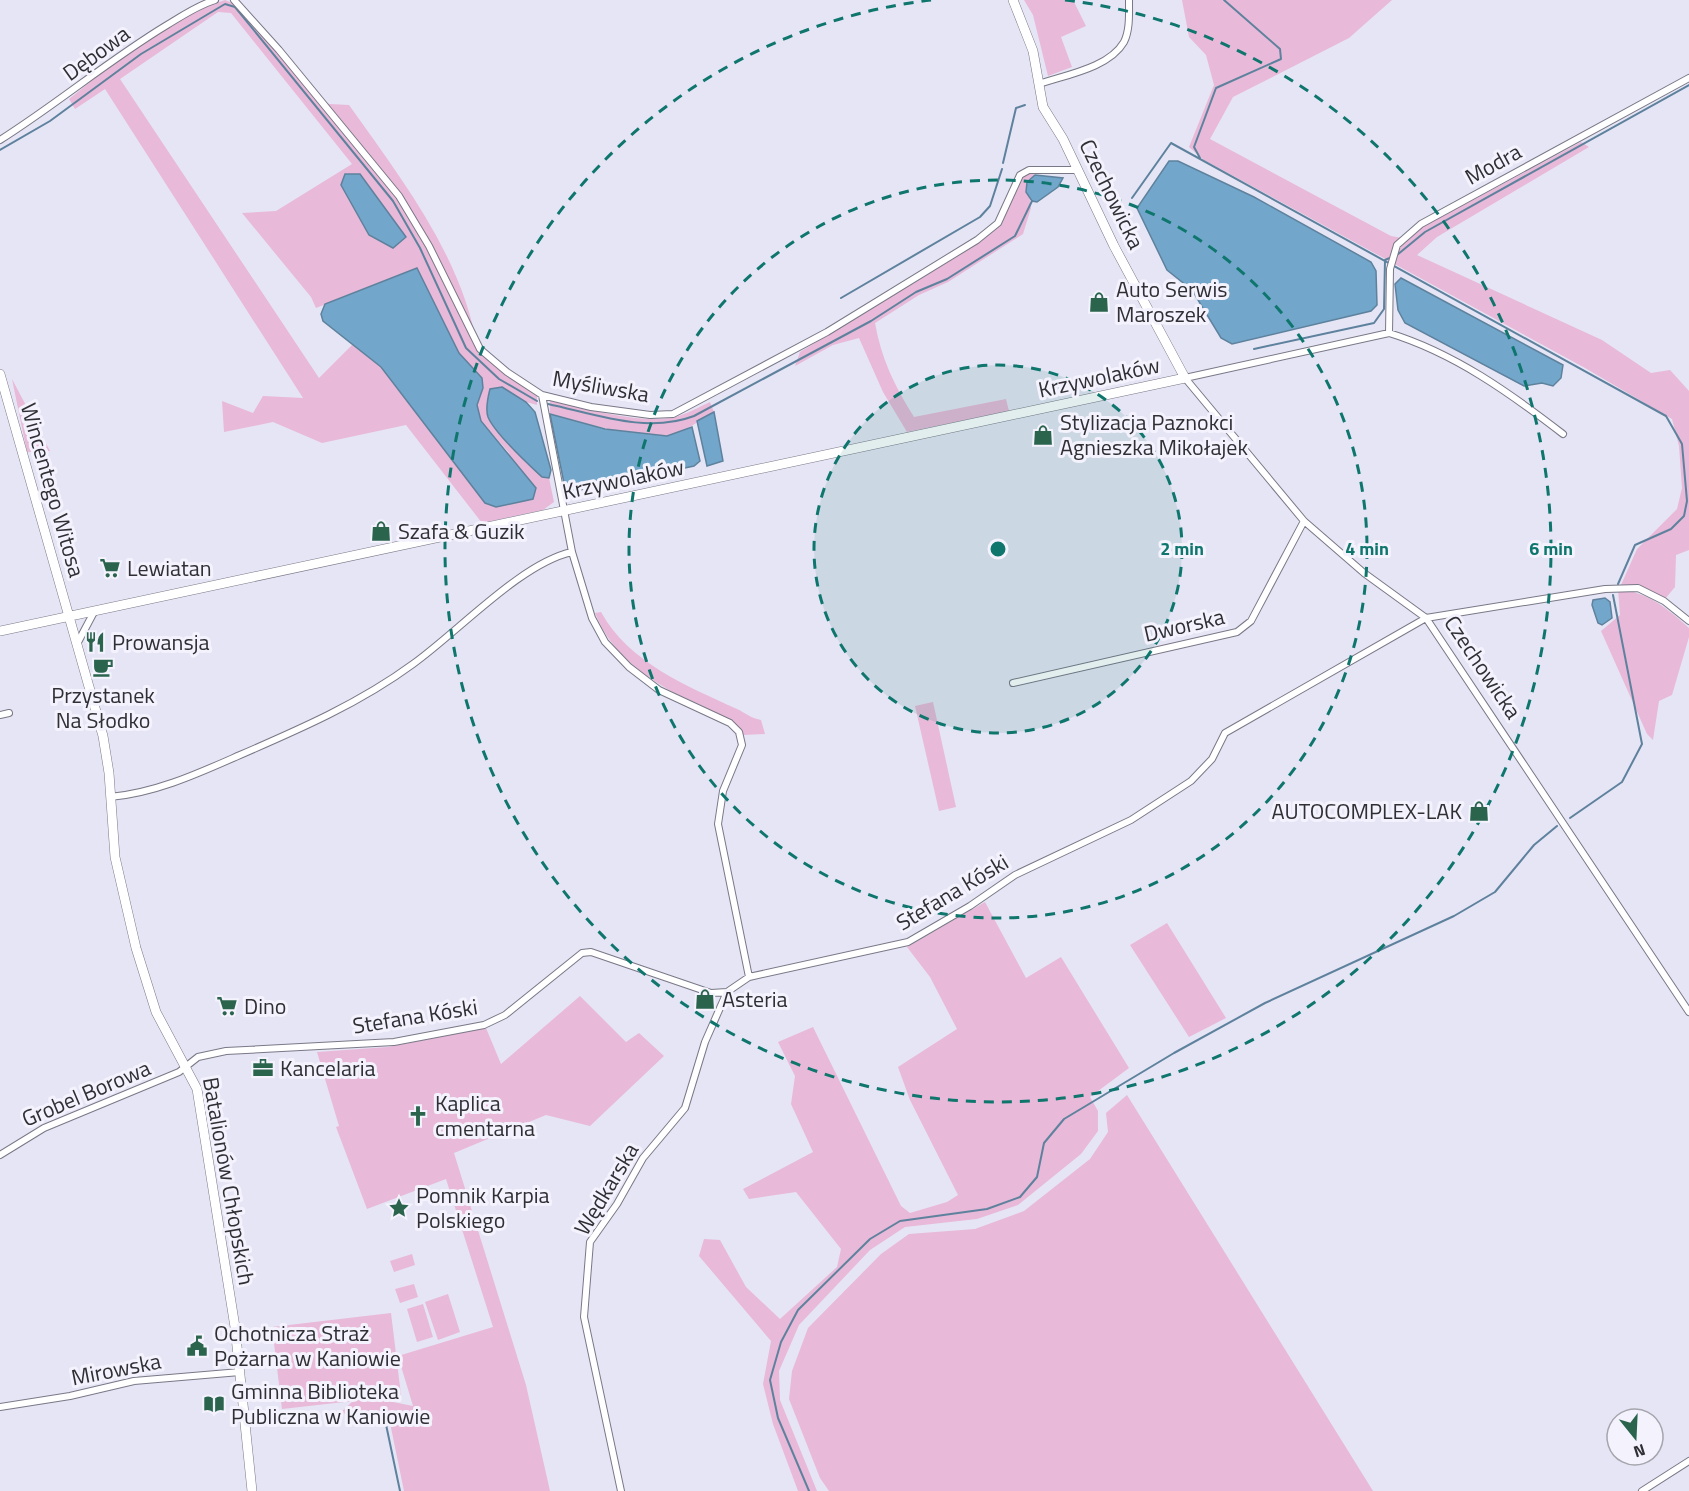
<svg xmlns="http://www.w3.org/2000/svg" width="1689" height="1491" font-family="'Titillium Web',sans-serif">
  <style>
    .green { fill: #e8b9d8; fill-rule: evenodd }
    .water { fill: #72a6ca; stroke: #5e829d; stroke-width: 1.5 }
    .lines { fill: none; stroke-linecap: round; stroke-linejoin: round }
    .stream { stroke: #5e829d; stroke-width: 2 }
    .street-casing { stroke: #797887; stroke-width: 8 }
    .secondary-casing { stroke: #797887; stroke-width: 10 }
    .street { stroke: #fff; stroke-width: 6 }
    .secondary { stroke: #fff; stroke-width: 9 }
    .ring { fill: none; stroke: #0f766e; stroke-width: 3; stroke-dasharray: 10 8 }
    .labels { text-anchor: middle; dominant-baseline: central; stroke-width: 6; stroke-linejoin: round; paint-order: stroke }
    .street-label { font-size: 22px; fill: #2f2f35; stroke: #f4f3fd }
    .poi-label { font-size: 22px; fill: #2f2f35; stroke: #f4f3fd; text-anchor: start }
    .centre { fill: #0f766e; stroke: #f4f3fd; stroke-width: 3 }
    .ring-label { font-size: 18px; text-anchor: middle; font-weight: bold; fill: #0f766e; stroke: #f4f3fd; stroke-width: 6; stroke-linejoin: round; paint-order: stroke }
  </style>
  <rect width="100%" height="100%" fill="#e6e5f5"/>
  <path class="green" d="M225,0L235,4L308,88L329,104L349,105C402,180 463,257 478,351L537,396V405L526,402L502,387L510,445L542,477L549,478L554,502L543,510L482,523L406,425L322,443L273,422L224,432L222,401L253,413L263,396L303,398L105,89L75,109L69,99C116,62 167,18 225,0ZM218,12L231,13L352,164L276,211L242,213L311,297L316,308L417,268L459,353L482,378L483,388L477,405L481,421L510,454L381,367L353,344L319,378L120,79Z
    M1024,0H1073L1086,26L1061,37L1072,67L1048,76L1033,15Z
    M1182,0H1392L1349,38L1233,97L1210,139L1391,236L1408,239L1422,227L1581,142L1589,147L1437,237L1417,255L1602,340L1651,373L1670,370L1689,391V550L1676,555L1675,587L1665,599L1639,586L1621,585L1637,549L1677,509L1682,488L1679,446L1672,419L1585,368L1204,160L1189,147L1214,85L1206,55L1189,37Z
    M1030,172L1035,175L1027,182L1031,208L1023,234L948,282L919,295L875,323C881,358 895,387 914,417L1006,399L1009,411L907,432L883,392L859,338L833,345L795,366L800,352L980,242L1000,225L1023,176Z
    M12,379L50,451L27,452Z
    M550,400C582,408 643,425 675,417C687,414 699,407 710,402L714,412C698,421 687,431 669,435C646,441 576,421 550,414Z
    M1618,589C1649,593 1667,608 1689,628V637L1672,695L1659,701L1653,740L1647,734L1601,631L1620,615Z
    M601,612C628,662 687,686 737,709C746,713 750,718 761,720L765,734L743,735C737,716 681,699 664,687C632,667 610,649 595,613Z
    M933,702L956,807L939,811L915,706Z
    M985,902L1026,978L1061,957L1129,1068L1090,1097L1098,1111V1131L1081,1154L1018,1205L977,1219L905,1227L870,1250L799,1325L779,1371L780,1400L817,1491H798L773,1424L763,1384L771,1341L699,1256L704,1239L720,1240L746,1287L780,1319L837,1267L841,1249L796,1192L749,1199L743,1189L813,1152L791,1104L795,1076L778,1042L813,1027L901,1206L910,1213L947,1202L958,1195L910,1100L898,1067L957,1029L930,977L907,947Z
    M1167,923L1226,1018L1189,1037L1130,945Z
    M580,996L626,1042L639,1033L664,1056L590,1126L546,1115L454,1153L526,1385L550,1491H404L389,1418L340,1413L353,1401L282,1409L272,1327L391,1313L401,1395L378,1399L413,1406L398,1356L493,1327L446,1179L367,1209L336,1127L339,1126L317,1052L388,1047L486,1028L501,1064Z
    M1127,1095L1373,1491H829L820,1478L789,1399L792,1371L808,1328L881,1254L909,1234L975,1229L1024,1211L1090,1159L1108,1132L1106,1113Z
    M412,1254L415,1265L394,1272L390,1261Z
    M414,1284L418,1297L400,1303L395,1289Z
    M448,1294L460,1332L438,1340L425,1302Z
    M423,1304L433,1337L417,1342L407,1309Z"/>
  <path class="water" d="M1169,161H1178L1254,197L1371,262L1376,271L1377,305L1371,311L1232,344L1221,338L1192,290L1167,270L1137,208Z
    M345,174H360L406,237L393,248L369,235L341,185Z
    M1035,175L1063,178L1058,187L1037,202L1032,201L1026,192L1027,182Z
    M417,268L459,353L482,378L483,388L477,405L481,421L536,488L533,499L496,507L485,503L381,367L323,321L321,314L325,304Z
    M1401,278L1563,365L1561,378L1553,386L1542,383L1524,386L1405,323L1398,310L1395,284Z
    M502,387L526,402L535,412L551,470L549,478L542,477C528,464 495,434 488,417C485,408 488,397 490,389Z
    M714,412L723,461L707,466L697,421Z
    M550,414L605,429L667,436L692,427L700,461L694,466L566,493Z
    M1605,598L1610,602L1612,618L1602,625L1598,623L1592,605L1593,600Z"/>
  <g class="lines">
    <path class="stream" d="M0,150L50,121L141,54L225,4L235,7L393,201L420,248L466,348L499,379L537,401
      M1200,158L1194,147L1216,88L1281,59L1280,49L1224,0
      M1003,163L1016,108L1025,105
      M1132,198L1171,143L1666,416L1682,444L1687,501L1684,516L1671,529L1635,545L1618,584
      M1397,255L1425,232L1689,85
      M841,298L980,217L990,206L1002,169
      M1254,349L1374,323L1384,309L1385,260L1392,257
      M548,404C595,414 647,434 694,416L871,321L916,292L947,279L1015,236L1032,201
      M1570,818L1622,782L1642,744L1613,595
      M384,1415L400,1491
      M809,1491L778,1418L770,1380L781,1342L798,1310L870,1239L900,1221L987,1209L1020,1197L1037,1177L1044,1143L1064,1119L1174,1053L1265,1003L1454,916L1495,892L1534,845L1557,826"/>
    <g class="street-casing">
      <path id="street" d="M234,0L279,50L399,196L429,246L480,349L507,372L542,395L591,407L650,415L673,414L827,332L977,240L998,223L1020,175L1029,170H1076
        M1039,84C1065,75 1109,68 1124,42C1130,30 1129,14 1129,0
        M0,140C57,104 109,60 167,25C182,16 198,5 215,0
        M1389,333L1390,269L1397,245L1421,224L1689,78
        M542,395L572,552L592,618L605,642L629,667L659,690L730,723L739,732L742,745L723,791L718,824L749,977
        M1563,434C1510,393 1454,353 1389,333L1185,378L1304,521L1364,573L1426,618L1689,1012
        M77,644L94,612
        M1013,683L1237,632L1251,621L1304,521
        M0,715L9,713
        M110,797C156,793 199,773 240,755C300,729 360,703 413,664C458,632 521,563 572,552
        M0,1155L44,1128L179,1072L198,1057L226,1051L394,1042L484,1025L505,1015L582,953L591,952L711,993L727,992L749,977L908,942L970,906L1015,875L1131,820L1191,781L1212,759L1225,733L1426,618L1605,589L1638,588L1664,601L1689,621
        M0,1407L70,1396L134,1381L240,1372
        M621,1491L584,1317L590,1242L617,1204L643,1158L685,1108L705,1042L727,992
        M1642,1491L1689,1461"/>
    </g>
    <g class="secondary-casing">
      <path id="secondary" d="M0,374L103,736L109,773L115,857L136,948L156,1012L197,1089L235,1327L252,1491
        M0,631L1185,378L1114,246L1063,139L1043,107L1033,51L1013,0"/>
    </g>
    <use href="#street" class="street"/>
    <use href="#secondary" class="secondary"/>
  </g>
  <circle cx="998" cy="549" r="184" fill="#0f766e" fill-opacity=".12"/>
  <g class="ring">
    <circle cx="998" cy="549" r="184"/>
    <circle cx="998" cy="549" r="369"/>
    <path d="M1065 0A553 553 0 1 1 931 0"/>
  </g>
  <defs>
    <g id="shop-bare" transform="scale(1.62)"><path d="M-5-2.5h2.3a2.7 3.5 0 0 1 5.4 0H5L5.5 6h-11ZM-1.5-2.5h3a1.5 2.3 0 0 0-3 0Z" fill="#2a644d" stroke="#f4f3fd" stroke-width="2.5" paint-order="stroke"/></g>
    <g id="supermarket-bare" transform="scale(1.62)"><path d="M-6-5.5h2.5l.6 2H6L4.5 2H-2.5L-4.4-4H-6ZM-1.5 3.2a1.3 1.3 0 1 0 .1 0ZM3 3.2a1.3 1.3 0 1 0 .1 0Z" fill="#2a644d" stroke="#f4f3fd" stroke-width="2.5" paint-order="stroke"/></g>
    <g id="restaurant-bare" transform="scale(1.62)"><path d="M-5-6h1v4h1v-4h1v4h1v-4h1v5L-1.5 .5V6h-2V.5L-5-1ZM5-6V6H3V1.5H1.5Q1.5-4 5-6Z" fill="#2a644d" stroke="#f4f3fd" stroke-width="2.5" paint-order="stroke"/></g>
    <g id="cafe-bare" transform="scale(1.62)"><path d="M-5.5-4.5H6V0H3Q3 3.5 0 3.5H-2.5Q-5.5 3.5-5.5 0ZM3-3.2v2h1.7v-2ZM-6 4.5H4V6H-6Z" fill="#2a644d" stroke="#f4f3fd" stroke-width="2.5" paint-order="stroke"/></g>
    <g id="office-bare" transform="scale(1.62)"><path d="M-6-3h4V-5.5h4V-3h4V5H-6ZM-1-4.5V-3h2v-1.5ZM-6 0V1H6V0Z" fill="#2a644d" stroke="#f4f3fd" stroke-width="2.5" paint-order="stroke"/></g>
    <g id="church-bare" transform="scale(1.62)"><path d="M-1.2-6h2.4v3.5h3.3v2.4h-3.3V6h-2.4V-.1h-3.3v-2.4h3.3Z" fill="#2a644d" stroke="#f4f3fd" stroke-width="2.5" paint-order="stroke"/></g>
    <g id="sight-bare" transform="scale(1.62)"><path d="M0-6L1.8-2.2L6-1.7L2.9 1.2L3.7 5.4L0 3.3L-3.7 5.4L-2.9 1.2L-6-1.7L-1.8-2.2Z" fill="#2a644d" stroke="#f4f3fd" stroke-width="2.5" paint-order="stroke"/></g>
    <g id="civic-bare" transform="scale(1.62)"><path d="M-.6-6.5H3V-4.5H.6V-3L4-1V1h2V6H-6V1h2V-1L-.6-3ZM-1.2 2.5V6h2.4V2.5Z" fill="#2a644d" stroke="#f4f3fd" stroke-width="2.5" paint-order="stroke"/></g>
    <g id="library-bare" transform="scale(1.62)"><path d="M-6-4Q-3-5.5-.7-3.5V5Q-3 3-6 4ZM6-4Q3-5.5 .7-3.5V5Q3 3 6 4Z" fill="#2a644d" stroke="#f4f3fd" stroke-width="2.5" paint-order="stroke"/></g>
  </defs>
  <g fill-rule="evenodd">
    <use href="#shop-bare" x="1099" y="302"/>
    <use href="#shop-bare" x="1043" y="435"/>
    <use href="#shop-bare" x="381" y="531"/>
    <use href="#supermarket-bare" x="110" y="568"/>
    <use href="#restaurant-bare" x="95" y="642"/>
    <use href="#cafe-bare" x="103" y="667"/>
    <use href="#shop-bare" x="1479" y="811"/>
    <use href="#shop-bare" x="705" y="999"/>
    <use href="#supermarket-bare" x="227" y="1006"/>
    <use href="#office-bare" x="263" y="1068"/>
    <use href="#church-bare" x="418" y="1116"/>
    <use href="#sight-bare" x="399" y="1208"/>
    <use href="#civic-bare" x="197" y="1346"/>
    <use href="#library-bare" x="214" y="1404"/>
  </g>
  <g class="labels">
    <g class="street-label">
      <text transform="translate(96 53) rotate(-36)">Dębowa</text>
      <text transform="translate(1493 164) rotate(-29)">Modra</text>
      <text transform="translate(1112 194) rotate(64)">Czechowicka</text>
      <text transform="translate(1099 377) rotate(-12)">Krzywolaków</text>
      <text transform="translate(601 386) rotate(10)">Myśliwska</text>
      <text transform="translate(623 479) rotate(-12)">Krzywolaków</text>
      <text transform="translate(53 490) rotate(74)">Wincentego Witosa</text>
      <text transform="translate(1184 625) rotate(-13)">Dworska</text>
      <text transform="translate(1483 667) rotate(56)">Czechowicka</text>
      <text transform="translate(952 892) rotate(-31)">Stefana Kóski</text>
      <text transform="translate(415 1016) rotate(-9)">Stefana Kóski</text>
      <text transform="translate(86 1093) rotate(-23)">Grobel Borowa</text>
      <text transform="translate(229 1181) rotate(80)">Batalionów Chłopskich</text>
      <text transform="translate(606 1189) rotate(-59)">Wędkarska</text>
      <text transform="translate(116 1369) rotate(-11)">Mirowska</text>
    </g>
    <g class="poi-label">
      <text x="1116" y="289">Auto Serwis<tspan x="1116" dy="25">Maroszek</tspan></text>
      <text x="1060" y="422">Stylizacja Paznokci<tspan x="1060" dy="25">Agnieszka Mikołajek</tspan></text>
      <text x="398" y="531">Szafa &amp; Guzik</text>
      <text x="127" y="568">Lewiatan</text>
      <text x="112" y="642">Prowansja</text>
      <text x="103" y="695" text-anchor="middle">Przystanek<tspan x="103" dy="25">Na Słodko</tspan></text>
      <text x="1462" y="811" text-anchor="end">AUTOCOMPLEX-LAK</text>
      <text x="722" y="999">Asteria</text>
      <text x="244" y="1006">Dino</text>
      <text x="280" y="1068">Kancelaria</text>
      <text x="435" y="1103">Kaplica<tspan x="435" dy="25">cmentarna</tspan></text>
      <text x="416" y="1195">Pomnik Karpia<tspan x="416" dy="25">Polskiego</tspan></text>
      <text x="214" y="1333">Ochotnicza Straż<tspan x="214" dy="25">Pożarna w Kaniowie</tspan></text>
      <text x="231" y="1391">Gminna Biblioteka<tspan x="231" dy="25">Publiczna w Kaniowie</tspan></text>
    </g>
  </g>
  <circle cx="998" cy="549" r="9" class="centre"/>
  <g class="ring-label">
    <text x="1182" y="555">2 min</text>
    <text x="1367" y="555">4 min</text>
    <text x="1551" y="555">6 min</text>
  </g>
  <g transform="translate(1635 1437) rotate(162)"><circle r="28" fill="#f4f3fd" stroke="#a5a5ad" stroke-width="1.5"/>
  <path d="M0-4.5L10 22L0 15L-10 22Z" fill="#2a644d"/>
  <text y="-9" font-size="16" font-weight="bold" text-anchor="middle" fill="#2f2f35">N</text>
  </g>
</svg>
